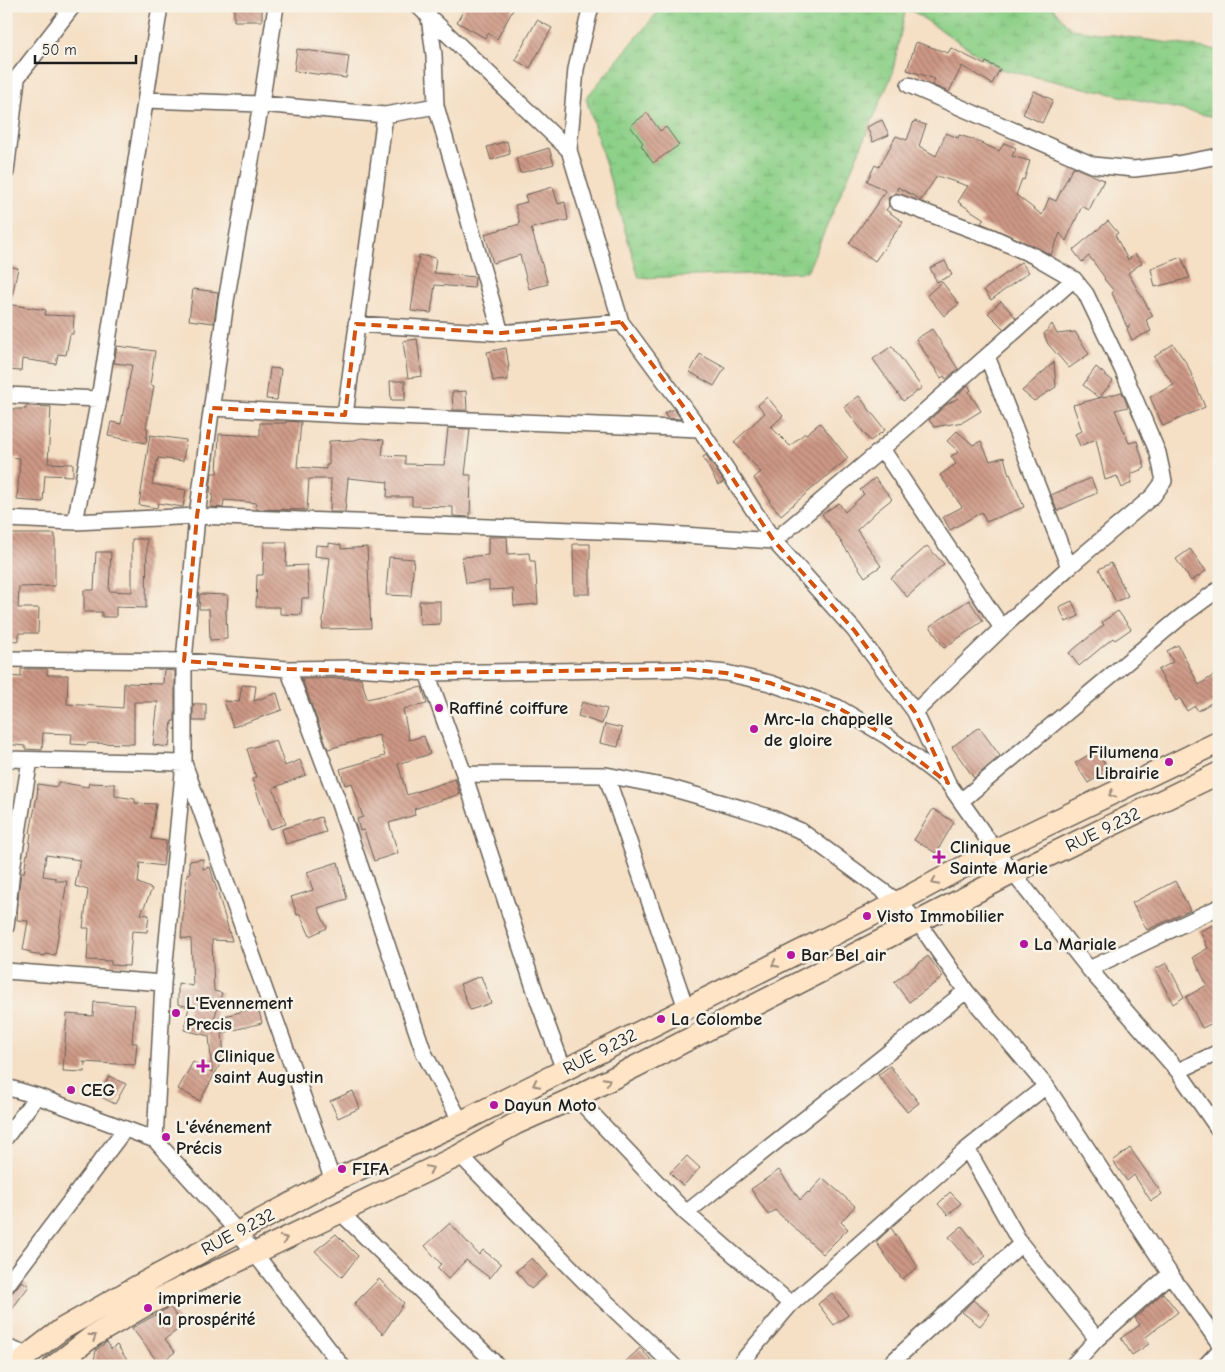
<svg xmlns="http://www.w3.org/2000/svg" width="1225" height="1372" font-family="'Comic Neue',sans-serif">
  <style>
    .wetland { fill: url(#wetland-marsh); stroke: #547652 }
    .building { fill: url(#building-back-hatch) }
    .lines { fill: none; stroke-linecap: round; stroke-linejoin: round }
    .street-casing { stroke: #686057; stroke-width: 18 }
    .secondary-casing { stroke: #686057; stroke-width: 24 }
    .street { stroke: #fff; stroke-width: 15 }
    .secondary { stroke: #ffe4c6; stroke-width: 21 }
    .oneway { stroke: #998a7a }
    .marked { fill: none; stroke: #d4530e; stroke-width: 4; stroke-dasharray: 10 6; stroke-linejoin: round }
    .poi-dot { fill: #b5179e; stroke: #f7f3e8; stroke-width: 2 }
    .labels { text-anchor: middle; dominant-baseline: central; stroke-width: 5; stroke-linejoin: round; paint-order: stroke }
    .poi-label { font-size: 18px; font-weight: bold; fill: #1c1c1c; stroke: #f7f3e8; text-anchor: start }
    .street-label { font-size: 18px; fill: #1c1c1c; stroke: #f7f3e8 }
  </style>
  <defs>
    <pattern id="wetland-marsh" width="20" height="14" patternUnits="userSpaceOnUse" patternTransform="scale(1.25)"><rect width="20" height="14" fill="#8dd088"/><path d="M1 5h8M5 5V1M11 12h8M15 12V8" fill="none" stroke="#79b275"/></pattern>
    <pattern id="building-back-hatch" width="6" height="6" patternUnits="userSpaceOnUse" patternTransform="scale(1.25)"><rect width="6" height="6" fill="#ce9885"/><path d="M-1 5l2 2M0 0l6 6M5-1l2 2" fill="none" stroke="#a67b6c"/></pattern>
  </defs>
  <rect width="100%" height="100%" fill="#f7f3e8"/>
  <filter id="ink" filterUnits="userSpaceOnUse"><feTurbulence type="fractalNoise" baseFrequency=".02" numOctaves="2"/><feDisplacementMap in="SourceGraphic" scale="10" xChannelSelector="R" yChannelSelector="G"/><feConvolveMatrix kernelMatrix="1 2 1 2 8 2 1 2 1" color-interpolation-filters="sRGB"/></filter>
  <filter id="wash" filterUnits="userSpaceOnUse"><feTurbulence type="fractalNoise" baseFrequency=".0096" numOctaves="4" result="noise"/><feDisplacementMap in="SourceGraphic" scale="20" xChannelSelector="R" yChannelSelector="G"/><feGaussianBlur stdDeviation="1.12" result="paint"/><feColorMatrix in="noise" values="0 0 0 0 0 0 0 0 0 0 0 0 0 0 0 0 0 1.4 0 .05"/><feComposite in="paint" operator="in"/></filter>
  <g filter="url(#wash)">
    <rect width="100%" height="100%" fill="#f5dfc5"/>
    <path class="wetland" d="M663,6H1051L1071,29L1219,50V118L1000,69L906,7L892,75L807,272L639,278L586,98Z"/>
    <g id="blocks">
      <path class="building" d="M234,6H262V21H234Z
        M466,6H515L497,39L488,33L485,38L457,22Z
        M537,20L552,28L530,68L515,60Z
        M916,42L948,53L951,48L985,65L986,62L1000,69L992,84L962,66L949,92L932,85L935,79L907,70Z
        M297,49L349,56L346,78L294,71Z
        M1034,91L1053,100L1042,123L1023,114Z
        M647,113L660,131L666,127L679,145L653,163L641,145L643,143L630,126Z
        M882,120L889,135L873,142L867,127Z
        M914,121L926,125L919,146L936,156L946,133L958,138L959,135L972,139L999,151L1004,143L1016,148L1012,156L1030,161L1024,180L1022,179L1016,195L1042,215L1049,198L1056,201L1073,167L1104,180L1089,210L1082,206L1066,241L1060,233L1051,255L1038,248L981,223L984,219L958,202L968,186L937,176L921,200L898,187L896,193L888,198L889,206L886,210L903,222L875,261L849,243L886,191L867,181L875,165L879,167L896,136L907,140Z
        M507,141L510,154L491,160L487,147Z
        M549,148L554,164L520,173L516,158Z
        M553,187L558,204L565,202L568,220L531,228L548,284L529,289L520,255L493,263L485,234L520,224L515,205L527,202L525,195Z
        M1108,221L1118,233L1115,235L1128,260L1135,254L1142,263L1128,273L1153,316L1146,320L1151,331L1132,340L1127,329L1130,325L1127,327L1112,293L1114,291L1104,279L1105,278L1089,256L1082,262L1073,250Z
        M419,255L436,258L434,273L475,277L474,288L435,285L431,313L411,311Z
        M1181,257L1190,278L1155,287L1151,269Z
        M945,261L952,275L937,282L930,268Z
        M1021,262L1029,272L991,300L984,290Z
        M6,266L18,268L11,301L6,300Z
        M942,282L959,304L944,316L927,295Z
        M193,289L218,292L214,323L189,320Z
        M1001,301L1016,318L1004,329L988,313Z
        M6,304L46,310L45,315L74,316L73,334H70L66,355L58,354L56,364L22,359L21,371L6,370Z
        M1052,324L1057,334L1075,332L1089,354L1069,368L1048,344L1044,334Z
        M932,329L958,369L946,379L944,376L941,378L916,339Z
        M417,339L422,376L408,378L403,341Z
        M1173,344L1187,364L1205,407L1163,426L1150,397L1174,385L1154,357Z
        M117,346L155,351L150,385L154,386L146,428H148L146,443L108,436L111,422L121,424L132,365L114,363Z
        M892,346L922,388L903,401L873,359Z
        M506,348L509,367H508V380L493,381L487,352Z
        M700,354L725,368L714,386L690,372Z
        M1054,362L1056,387L1034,401L1022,391Z
        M1096,367L1113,381L1099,398L1083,385Z
        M270,368L281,369L277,400L266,399Z
        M390,381H405V400H391Z
        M968,385L971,390L969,392L981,411L963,422L934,427L929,420L946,405L958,398L956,396Z
        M466,391L467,410H453L452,392Z
        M1122,392L1128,407L1115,410L1129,443L1137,441L1145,468L1131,474V483L1122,488L1117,476L1105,480L1096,439L1080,446L1075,434L1082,431L1073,405Z
        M859,396L885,430L870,441L844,407Z
        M767,397L783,416L771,427L790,446L805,433L806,434L820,423L848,458L781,515L769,501L770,500L754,478L761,472L734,442L765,413L758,405Z
        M26,406L51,407L48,463L73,464V476L45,475L43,502L17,500L20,458L6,457L7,409H26Z
        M674,409L681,419L667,418L664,413Z
        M286,421L301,422L297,467L326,469V465H329V441L355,440L361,438L384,440L382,455L405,456V464L444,465L448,428L470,429L465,475H471L470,517L453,516V507L412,506V497H387L388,482L348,478L345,512H330L331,479H309L307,510L256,509L257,503L224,500L223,508L211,507L213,494L210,493L212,473H217L219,434L260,436V423H286Z
        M957,431L973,445L981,441L990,461L1004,457L1009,475L1010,474L1024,507L986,522L982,512L950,530L943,517L962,507L940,475L956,464L951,456L959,452L947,441Z
        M150,435L186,440L183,461L158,458L152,484L186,490L183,507L158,503L157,508L139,505Z
        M706,455L724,482L718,485L703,457Z
        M875,478L892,499L877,511L857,530L881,566L865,577L822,514L839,503L845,512L864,494L860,490Z
        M1091,478L1097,493L1057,511L1051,495Z
        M6,534H55V586L19,587L18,608H39L38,633H19V641L6,640Z
        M488,537H507L508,554L529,553L530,561H535L538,604L514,606L513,589L489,590V581L466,583L462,557L488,555Z
        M132,539H147L146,608L116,607V617H102V612H84V590H94L96,552H111L109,591L132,592Z
        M264,542H287L286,566L307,565L309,598H302L301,615L280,614V607H256L257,575H263Z
        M329,543L341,545V549L367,547L371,628L322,629L330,558L315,556L316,545L329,546Z
        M573,544H590V594H574Z
        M927,546L944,564L907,597L891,578Z
        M1190,549L1206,571L1191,581L1176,559Z
        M389,557L414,559L411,596L386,595Z
        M1111,563L1128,596L1116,602L1099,569Z
        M200,594L228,595L227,610H226L227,639L210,640L209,609H199Z
        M969,600L983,621L944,648L930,626Z
        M419,601H440V624L420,625Z
        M1072,601L1079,616L1066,622L1059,607Z
        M1118,611L1131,629L1115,640L1113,638L1079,666L1069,653L1104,625L1102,622Z
        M1178,645L1199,685L1214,675L1219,683V715L1211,703L1198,711L1195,706L1187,711L1180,698L1176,701L1158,670L1173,662L1167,651Z
        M21,669H47V675H68L67,704L123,708L124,683L163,684L164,670L175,671V721H172L169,747L153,745L158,702H134V744L88,743L87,745L71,744L72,734L43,733L42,750L25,749V746L6,744V676L21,677Z
        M361,678L367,699L422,687L427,704L403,709L409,740L424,736L430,754L398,764L407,795L455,779L460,794L414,809L415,815L389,823L398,853L374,861L364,830L360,831L357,819L363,817L352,783L345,785L340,769L385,756L379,735L328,749L302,679Z
        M242,685L256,686L254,701L277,693L282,710L233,727L224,701L239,702Z
        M582,702L607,709L602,724L578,716Z
        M193,704H206V721H193Z
        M605,724L622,728L618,747L600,743Z
        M979,727L1000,756L974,778L952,747Z
        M276,740L285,766L300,760L306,775L273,788L286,824L270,829L252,779L256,777L247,749Z
        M1097,750L1109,770L1088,783L1075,763Z
        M58,782L88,787L89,783L115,784V796L135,799V803L156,804L151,839L166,841L163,866L140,863L138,883L152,889L141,914L149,915L147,932L132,931L129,966L111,965V961L87,960L89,928H83L88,890L75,886L80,860L46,855L43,876L56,878V881H67L55,955L45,954V956L30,954L31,952L23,950L28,921L17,920L19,888L21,873H24L27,854L28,855L31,833H30L37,796L38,784L57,787Z
        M933,809L954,822L936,853L914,840Z
        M321,817L326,832L286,844L282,829Z
        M203,859V869L210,867L232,941L212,940L214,991L222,993L214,1019L258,1007L262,1023L222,1033L224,1057L200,1101L178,1089L193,1062L212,1072L209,1036L184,1030L189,1007L178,1004V983L193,986L191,939L181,938L187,874L190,873L189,861Z
        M338,862L347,899L318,908L327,928L310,936L300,914L297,915L291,897L313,890L307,872Z
        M1175,881L1190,910L1147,930L1132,903Z
        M1213,925L1219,937V1020L1202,1028L1186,997L1207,985L1193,957L1208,948L1200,931Z
        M928,956L943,977L909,1002L894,982Z
        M1167,963L1184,997L1173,1004L1155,969Z
        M481,976L491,1003L470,1010L460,984Z
        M94,1002L135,1005L132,1043H137L135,1065L83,1062L85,1063L84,1072L63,1071L67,1014L93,1016Z
        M890,1066L919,1103L907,1112L878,1075Z
        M109,1076L126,1084L115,1104L99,1096Z
        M353,1091L360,1108L338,1118L330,1101Z
        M1130,1148L1162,1194L1151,1201L1134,1175L1127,1181L1113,1161Z
        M687,1156L700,1168L683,1186L670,1173Z
        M779,1170L800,1200L808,1192L809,1193L823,1178L855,1206L841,1222L848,1229L823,1254L775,1210L768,1215L751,1189Z
        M950,1192L961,1203L948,1215L938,1204Z
        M450,1223L479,1255L483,1250L501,1264L490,1278L466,1260L448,1279L437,1268L441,1264L425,1246Z
        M962,1226L986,1256L974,1266L949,1237Z
        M891,1228L918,1267L902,1279L876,1242Z
        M336,1234L358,1256L342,1277L315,1251Z
        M532,1258L547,1275L531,1289L516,1271Z
        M379,1279L404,1303L383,1334L354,1304Z
        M22,1281L29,1286L6,1317V1295L13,1292Z
        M832,1293L848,1315L834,1325L818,1304Z
        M1163,1293L1178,1312L1146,1337L1149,1344L1132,1355L1121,1338L1140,1325L1135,1318Z
        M973,1300L990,1314L980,1326L962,1312Z
        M170,1307L183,1326L165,1339L175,1352L159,1364L132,1328Z
        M107,1342L111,1349L117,1345L131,1366H93L96,1350Z
        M640,1348L657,1366H621Z"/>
    </g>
  </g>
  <g filter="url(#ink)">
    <use href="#blocks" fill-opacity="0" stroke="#686057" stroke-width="1"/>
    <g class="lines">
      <g class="street-casing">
        <path id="street" d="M418,6L569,150
          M591,6L576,69L569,150L621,322L700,429L774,541L854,630L915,712L948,783L995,850L1089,969L1178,1071L1219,1130
          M429,17L434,55L436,106L501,333
          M909,85L1093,165L1134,169L1177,164L1219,156
          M6,92L73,6
          M146,100L261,104L385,115L436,106
          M6,172L17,79
          M897,202L992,237L1034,256L1074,279L1086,294L1123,371L1158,453L1164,481L1153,496L1069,567L1002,628L915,712
          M356,324L501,333L621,322
          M987,356L1069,567
          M6,395L99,399
          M212,408L345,415L700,429
          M345,415L385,115
          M882,449L1002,628
          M6,519L75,522L197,516L653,533L774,541L882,449L1074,279
          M75,522L99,399L160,6
          M6,659L184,661L288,669L355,668L427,673L684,669L726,673L770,683L837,707L888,737L947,782
          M288,669L338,801L424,1053L461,1122
          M427,673L464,774L539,1003L564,1070
          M6,759L184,763L333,1181
          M464,774L606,775L667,787L744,809L772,818L801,831L898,902L918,922L966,991L1046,1086L1170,1274L1219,1343
          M606,775L686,1008
          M961,801L1182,616L1219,589
          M6,927L12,869L30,760
          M1089,969L1219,907
          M6,971L163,983
          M1178,1071L1219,1052
          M6,1087L37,1096L155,1140L238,1232L342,1366
          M576,1097L686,1213L791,1304
          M6,1137L37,1096
          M155,1140L163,983L184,763V661L197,516L226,301L261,104L276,6
          M967,1149L1021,1244L1097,1339
          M460,1155L584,1281L674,1366
          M340,1212L498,1366
          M686,1213L966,991
          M6,1286L125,1129
          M6,1347L28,1355
          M738,1366L791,1304L967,1149L1046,1086
          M888,1366L1021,1244
          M1072,1366L1097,1339L1170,1274
          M1205,1366L1219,1351"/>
      </g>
      <g class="secondary-casing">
        <path id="secondary" d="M19,1366L28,1355L62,1329L138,1286L333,1181L461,1122L898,902L995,850L1219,742
          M54,1366L93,1336L146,1305L460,1155L515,1124L576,1097L1013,873L1219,773"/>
      </g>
      <use href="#street" class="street"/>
      <use href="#secondary" class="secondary"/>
    </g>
    <defs><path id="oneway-chevron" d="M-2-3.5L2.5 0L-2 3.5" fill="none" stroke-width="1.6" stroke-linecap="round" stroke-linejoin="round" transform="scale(1.25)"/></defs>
    <g class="oneway">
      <use href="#oneway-chevron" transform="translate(1112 794) rotate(154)"/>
      <use href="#oneway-chevron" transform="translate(935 882) rotate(152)"/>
      <use href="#oneway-chevron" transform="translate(775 964) rotate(153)"/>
      <use href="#oneway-chevron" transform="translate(607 1081) rotate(-27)"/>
      <use href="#oneway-chevron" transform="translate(536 1084) rotate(153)"/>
      <use href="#oneway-chevron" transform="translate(430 1169) rotate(-26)"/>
      <use href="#oneway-chevron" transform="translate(284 1239) rotate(-25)"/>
      <use href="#oneway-chevron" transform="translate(93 1337) rotate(-34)"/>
    </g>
  </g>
  <path class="marked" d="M621,322L700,429L774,541L854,630L915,712L948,783L888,737L837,707L770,683L726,673L684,669L427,673L288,669L184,661L197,516L212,408L345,415L356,324L501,333Z"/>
  <g class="poi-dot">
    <circle cx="439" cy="708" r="5"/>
    <circle cx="754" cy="729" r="5"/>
    <circle cx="1169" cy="762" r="5"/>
    <path d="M936.5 849.5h5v5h5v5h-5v5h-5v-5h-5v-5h5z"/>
    <circle cx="867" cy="916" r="5"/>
    <circle cx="1024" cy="944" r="5"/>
    <circle cx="791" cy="955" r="5"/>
    <circle cx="176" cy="1013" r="5"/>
    <circle cx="661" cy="1019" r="5"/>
    <path d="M200.5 1058.5h5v5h5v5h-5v5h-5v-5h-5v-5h5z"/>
    <circle cx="71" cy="1090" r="5"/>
    <circle cx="494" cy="1105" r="5"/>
    <circle cx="166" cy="1137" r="5"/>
    <circle cx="342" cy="1169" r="5"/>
    <circle cx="148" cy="1308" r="5"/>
  </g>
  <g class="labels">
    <g class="poi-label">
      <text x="449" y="708">Raffiné coiffure</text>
      <text x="764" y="719">Mrc-la chappelle<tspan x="764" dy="21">de gloire</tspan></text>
      <text x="1159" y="752" text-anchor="end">Filumena<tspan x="1159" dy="21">Librairie</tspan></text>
      <text x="950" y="847">Clinique<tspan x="950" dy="21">Sainte Marie</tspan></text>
      <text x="877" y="916">Visto Immobilier</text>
      <text x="1034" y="944">La Mariale</text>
      <text x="801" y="955">Bar Bel air</text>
      <text x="186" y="1003">L'Evennement<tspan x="186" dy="21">Precis</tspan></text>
      <text x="671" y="1019">La Colombe</text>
      <text x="214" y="1056">Clinique<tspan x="214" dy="21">saint Augustin</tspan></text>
      <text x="81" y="1090">CEG</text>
      <text x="504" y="1105">Dayun Moto</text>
      <text x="176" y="1127">L'événement<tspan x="176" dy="21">Précis</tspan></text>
      <text x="352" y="1169">FIFA</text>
      <text x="158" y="1298">imprimerie<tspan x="158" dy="21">la prospérité</tspan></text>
    </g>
    <g class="street-label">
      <text transform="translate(1103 830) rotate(-26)">RUE 9.232</text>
      <text transform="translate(600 1052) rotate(-27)">RUE 9.232</text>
      <text transform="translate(238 1232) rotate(-28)">RUE 9.232</text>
    </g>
  </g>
  <rect width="1225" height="1372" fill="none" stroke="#f7f3e8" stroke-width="25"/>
  <path d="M35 55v8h101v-8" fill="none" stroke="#1c1c1c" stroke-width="2.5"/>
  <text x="42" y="55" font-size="15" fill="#1c1c1c" stroke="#f7f3e8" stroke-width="4" paint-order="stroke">50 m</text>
</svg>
